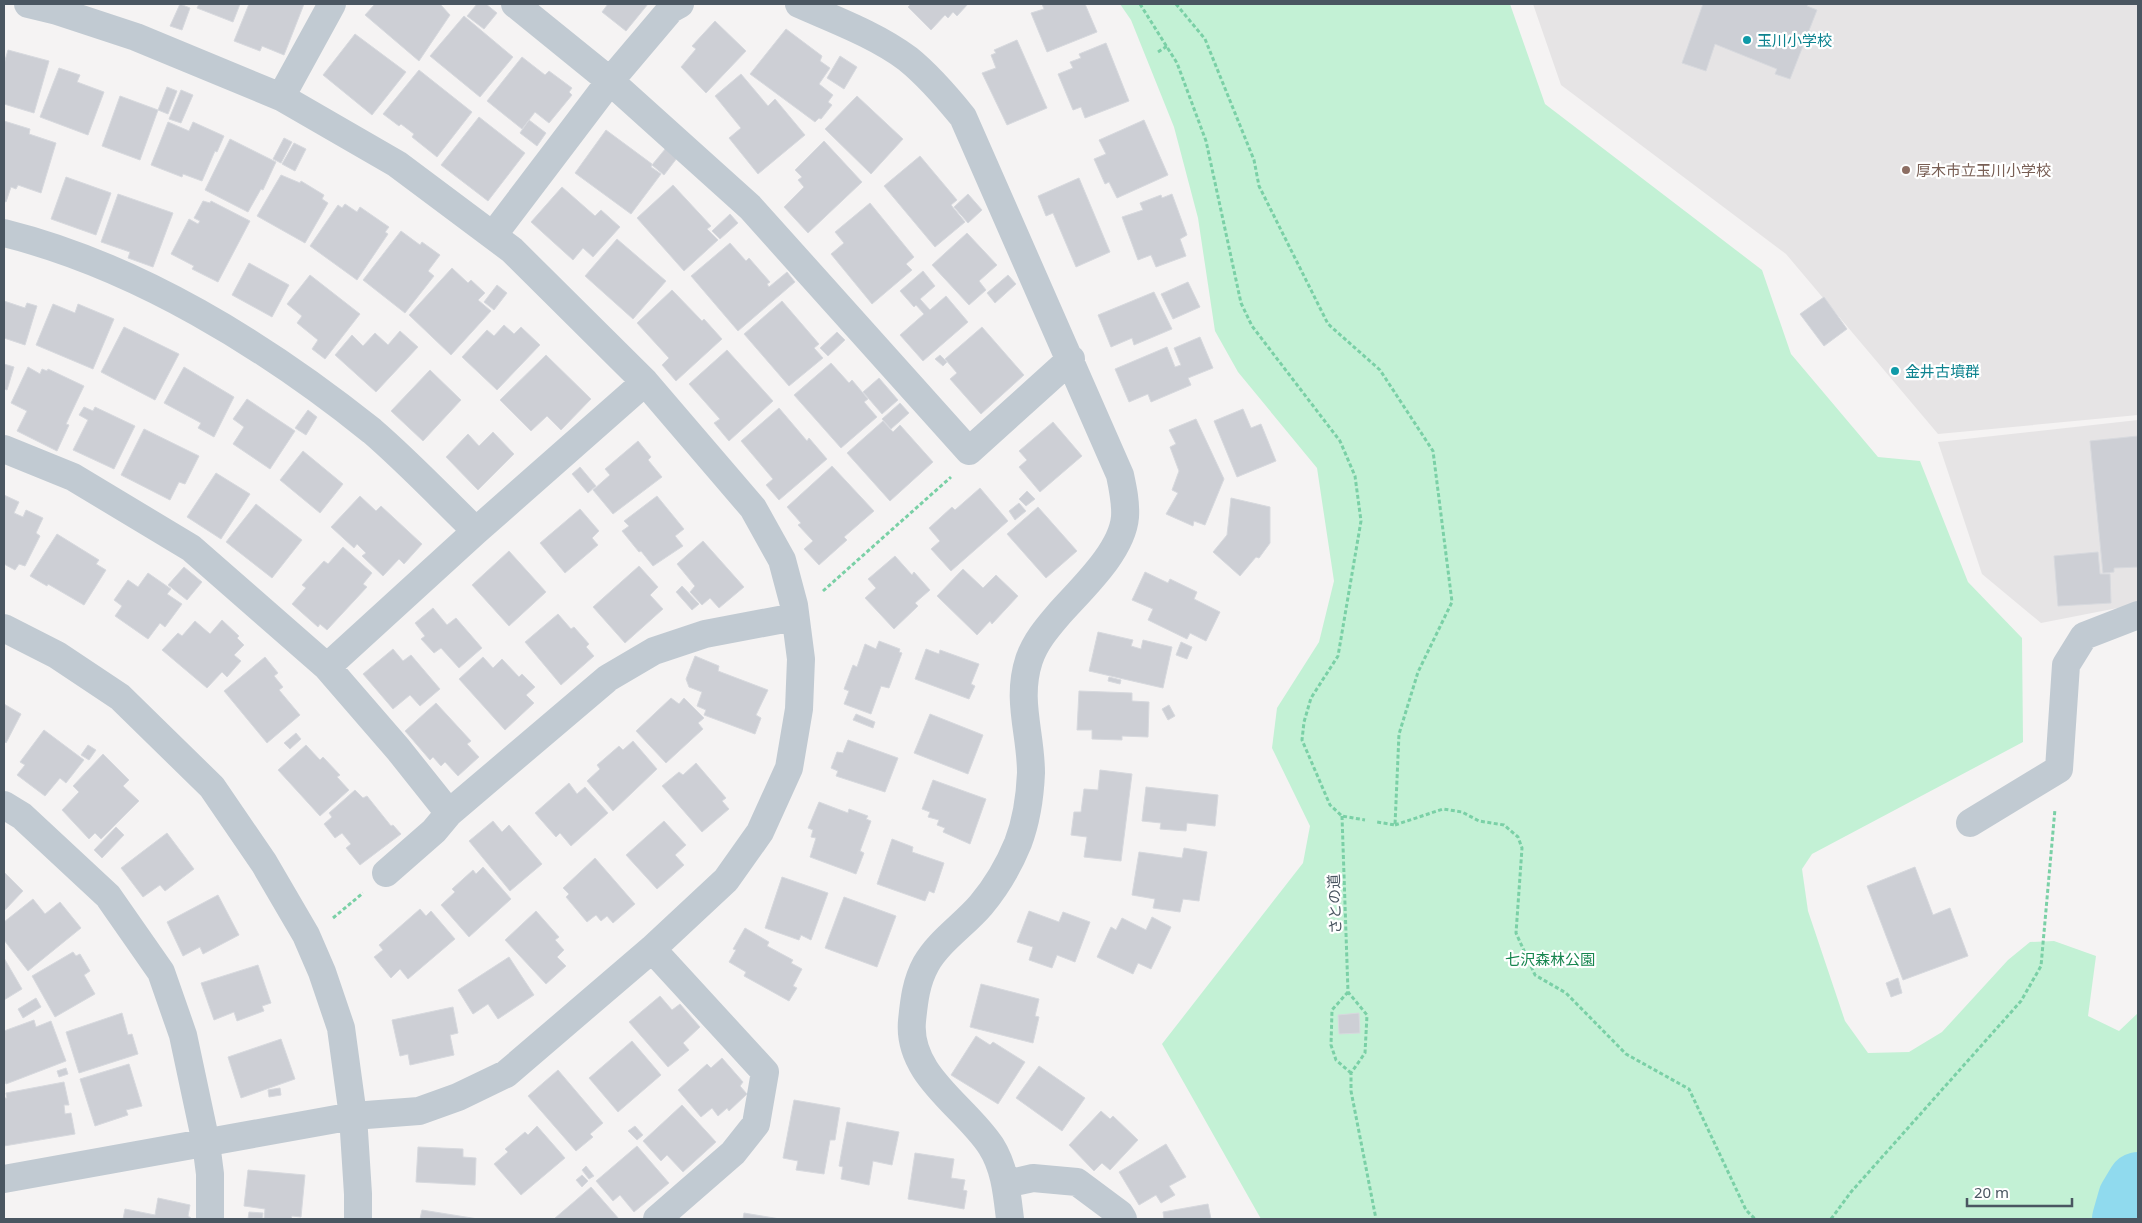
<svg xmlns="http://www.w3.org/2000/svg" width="2142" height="1223" font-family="'Noto Sans','Noto Sans JP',sans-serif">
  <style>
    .education { fill: #e6e4e5 }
    .green { fill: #c3f1d5 }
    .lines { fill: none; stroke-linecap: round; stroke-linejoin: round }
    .river { stroke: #90daee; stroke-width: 62 }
    .building { fill: #cdcfd5; stroke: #d7d9de }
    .path { stroke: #7ad0a6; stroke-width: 3; stroke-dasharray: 4 2.5; stroke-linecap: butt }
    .minor { stroke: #c1cad2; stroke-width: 28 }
    .culture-dot { fill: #0f9aa8; stroke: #fff; stroke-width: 2 }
    .education-dot { fill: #8d6e63; stroke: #fff; stroke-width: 2 }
    .labels { text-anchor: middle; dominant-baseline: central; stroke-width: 4.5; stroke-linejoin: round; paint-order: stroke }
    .culture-label { font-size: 15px; fill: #0d838f; stroke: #fff; text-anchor: start }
    .education-label { font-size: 15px; fill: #785e54; stroke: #fff; text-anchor: start }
    .street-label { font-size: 15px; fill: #4a5661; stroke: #fff }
    .park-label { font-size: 15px; fill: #17864f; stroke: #fff }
  </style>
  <rect width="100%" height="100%" fill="#f5f3f3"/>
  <path class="education" d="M1533,4H2138V415L1938,434L1786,254L1561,85Z
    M2138,420V604L2041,623L1982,574L1938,442Z"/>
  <path class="green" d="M1120,4H1510L1545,104L1762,270L1791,354L1878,457L1920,461L1968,582L2022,638L2023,742L1812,854L1802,869L1808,911L1845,1021L1868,1053L1909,1052L1942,1032L2008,960L2030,942L2054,941L2096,956L2088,1016L2119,1031L2138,1013V1151L2101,1219H1261L1162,1044L1303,863L1310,826L1272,748L1277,708L1319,642L1334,581L1317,468L1238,372L1215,331L1198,218L1174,127L1131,20Z"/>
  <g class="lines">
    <path class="river" d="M2123,1219L2129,1198L2138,1183"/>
  </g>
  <path class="building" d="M180,4L190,8L182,30L170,26Z
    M199,4H240L233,22L197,8Z
    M249,4H304L284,55L262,46L260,51L234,41Z
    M375,4H440L450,15L419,61L365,15Z
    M477,4H486L497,13L484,29L467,16Z
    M608,4H648L626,31L602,12Z
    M911,4H968L957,16L953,12L948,18L945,15L931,30L908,7Z
    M1042,4H1085L1097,32L1047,52L1031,13L1044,9Z
    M1703,4H1808L1807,6L1817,10L1790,79L1775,74L1777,69L1715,44L1706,71L1682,63Z
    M464,16L513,57L480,97L430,56Z
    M715,21L746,51L706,93L681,67L696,49L692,46Z
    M786,29L822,56L820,61L830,68L819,84L833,95L828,102L832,105L821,119L819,118L815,122L750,74Z
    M355,34L406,72L372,115L323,75Z
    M1017,40L1047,108L1007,125L982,73L996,68L991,55L996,53L994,50Z
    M1106,43L1129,101L1085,118L1081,107L1073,110L1058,74L1073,68L1070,62L1081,58L1079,54Z
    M8,50L49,61L34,113L4,104V64Z
    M840,56L857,67L844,89L827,78Z
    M522,57L545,75L549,71L572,88L569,92L572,95L549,123L535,112L522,129L487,101Z
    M59,68L80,75L77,82L104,92L88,135L40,117Z
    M419,70L472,112L437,157L412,137L414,134L401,124L399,126L383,114Z
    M741,74L768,106L775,99L805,135L758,174L729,138L741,128L715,96Z
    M167,87L177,91L168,114L158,110Z
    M181,90L193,95L181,123L169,119Z
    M120,96L158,110L140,160L102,146Z
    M857,96L903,139L871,174L825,129Z
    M479,117L525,153L488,201L441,165Z
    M529,120L546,133L537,146L520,133Z
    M1144,120L1168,175L1117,198L1109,182L1105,184L1094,159L1106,154L1099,140Z
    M4,121L30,129L29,134L56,143L41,193L18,185L16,189L11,187L6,202L4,201Z
    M168,122L189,131L193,122L224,136L217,152L215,151L202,181L183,174L182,177L151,165Z
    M606,130L652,164L651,167L661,174L631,214L575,173Z
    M284,138L292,142L281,163L273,159Z
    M230,139L276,162L263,190L261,189L248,212L205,190Z
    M824,141L862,182L808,233L784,207L804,187L798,180L802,177L795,170Z
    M294,143L306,149L295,171L282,164Z
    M666,148L677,158L664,175L652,165Z
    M920,156L957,200L951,205L965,222L935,247L884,186Z
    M281,175L300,183L301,181L324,195L322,199L328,203L305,243L257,216Z
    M66,177L111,193L96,235L51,219Z
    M1079,178L1110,252L1076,267L1053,213L1046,216L1038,196Z
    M673,185L711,226L707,229L718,240L684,271L637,218Z
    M562,187L595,216L601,210L620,227L593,257L583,248L573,260L531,222Z
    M118,194L173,213L153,267L128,258L130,252L101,242Z
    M968,194L982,210L968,223L954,207Z
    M1172,194L1187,235L1180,239L1186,256L1156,267L1151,255L1138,260L1122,217L1143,210L1140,203L1161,195L1162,198Z
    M203,201L210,203L211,201L250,221L218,282L192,269L194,266L171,254L189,219L198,224L200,221L194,218Z
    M870,203L914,257L906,264L912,270L872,304L831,254L844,243L835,232Z
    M345,204L357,212L360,207L389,227L385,232L388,234L357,280L310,246L338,205L342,208Z
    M730,214L738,223L720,239L712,231Z
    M401,231L420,245L422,242L440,255L428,271L434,276L405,313L363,280Z
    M967,233L997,265L979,281L986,290L969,305L932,265Z
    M617,239L666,281L633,319L585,276Z
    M730,243L746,261L749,258L770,282L767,284L769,287L787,272L795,282L738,331L691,276Z
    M249,263L289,285L272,317L232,295Z
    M452,268L468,283L471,280L485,293L478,300L491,311L451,355L409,315Z
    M923,271L935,286L920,299L930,310L946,296L968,322L923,361L900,335L924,314L916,305L914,307L900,291Z
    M310,275L360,314L325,359L312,349L318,340L297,323L302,316L287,304Z
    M1008,275L1016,284L995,303L987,293Z
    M1188,282L1200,307L1173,319L1161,294Z
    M497,285L507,293L494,310L484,302Z
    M672,290L702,321L704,319L722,339L676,381L662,365L669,358L637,323Z
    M1154,292L1172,329L1134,345L1132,338L1111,347L1098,315Z
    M1824,297L1847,329L1824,346L1800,314Z
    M4,301L25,308L27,303L37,306L25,345L4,338Z
    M782,301L819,344L814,348L823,358L789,386L744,334Z
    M53,304L75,313L78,304L114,319L93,369L36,345Z
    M504,325L514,334L521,327L540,345L497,390L462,357L487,330L494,336Z
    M124,327L179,354L155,400L101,372Z
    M982,327L1024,375L981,414L950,379L957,373L945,359Z
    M400,331L418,347L376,392L335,355L352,335L363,346L375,333L388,345Z
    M837,332L845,340L828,356L820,348Z
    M1200,337L1213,368L1188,378L1191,385L1151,402L1148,394L1129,402L1115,369L1167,347L1175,367L1181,365L1174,348Z
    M727,350L773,401L729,441L714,423L720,419L689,384Z
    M546,355L591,399L561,430L547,416L531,431L500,400Z
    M940,355L947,362L943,366L935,359Z
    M831,363L849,383L852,380L868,399L864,402L877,417L841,448L794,395Z
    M4,364L14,367L7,390L4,389Z
    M28,367L40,374L42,369L47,371L48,369L84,386L66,424L69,425L57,451L17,431L27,411L11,403Z
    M184,367L234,397L214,437L198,428L201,423L164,403Z
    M430,370L461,400L423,441L391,411Z
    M879,378L898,400L882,414L863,392Z
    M247,399L295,431L270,469L233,444L244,427L233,419Z
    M900,403L909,413L891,429L882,419Z
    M84,407L93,411L95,407L135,426L114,469L73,450L88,420L79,415Z
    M779,408L807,441L809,438L827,459L779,500L766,485L773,479L741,441Z
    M1243,409L1251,428L1261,424L1276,461L1237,477L1214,421Z
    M308,410L317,417L306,435L295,428Z
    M1196,419L1224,479L1205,525L1194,521L1193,526L1166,514L1178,493L1172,490L1179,471L1170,447L1176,444L1169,430Z
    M883,421L893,432L900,425L933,462L890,501L847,453Z
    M1053,422L1082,456L1040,492L1019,467L1027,460L1019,451Z
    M144,429L199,456L185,484L179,482L170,500L121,475Z
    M493,432L514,454L478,490L446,457L468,434L479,446Z
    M2138,436V567L2114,568V572L2103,573L2090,441Z
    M638,441L651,457L648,460L662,477L613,514L593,490L610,475L605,469Z
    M303,451L343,484L320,513L280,480Z
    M832,466L874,511L844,537L847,540L819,565L804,549L813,541L798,525L801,523L787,507Z
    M580,467L596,486L588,493L572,474Z
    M216,473L250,494L221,539L187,517Z
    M980,488L1008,521L951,571L931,549L940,541L929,528L952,507L955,510Z
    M1027,491L1035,499L1026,506L1019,499Z
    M4,495L19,502L14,513L23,517L26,510L43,518L36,533L40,536L25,566L19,564L15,570L4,564Z
    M360,496L376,511L381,506L422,544L404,564L399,559L383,576L362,556L366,553L357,544L354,548L331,527Z
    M657,496L684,529L675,536L683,546L653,566L641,551L639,552L622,531L629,526L624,521Z
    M1231,498L1270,507V543L1259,558L1256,557L1240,576L1213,552L1227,535Z
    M1019,503L1026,511L1015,520L1009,511Z
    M256,504L302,540L272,578L226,542Z
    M1038,507L1077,551L1046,578L1007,534Z
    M580,509L599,531L592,538L598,545L565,573L540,543Z
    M57,534L99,560L96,564L106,570L84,605L48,584L47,586L30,576Z
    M703,541L744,587L719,608L710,598L702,605L690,592L695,586L677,564Z
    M343,547L372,573L363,584L367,587L327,630L320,624L318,627L292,604L306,588L302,585L324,561L328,564Z
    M509,551L546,592L509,626L472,585Z
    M2098,552L2100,574H2110L2111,603L2058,606L2054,556Z
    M895,556L912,575L914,572L930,590L915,603L918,606L894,629L865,598L876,588L868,579Z
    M639,566L658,587L650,595L663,609L625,643L593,607Z
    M184,567L202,582L187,600L168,585Z
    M963,569L983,588L996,575L1018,596L992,624L990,621L977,635L937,596Z
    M1145,572L1168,583L1170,579L1197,592L1194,599L1220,612L1206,641L1190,633L1187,639L1148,620L1153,609L1132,600Z
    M148,573L171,589L167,594L182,604L165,627L160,623L148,639L115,616L122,606L114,600L128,580L138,587Z
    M682,586L699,604L692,610L676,592Z
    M433,608L447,625L456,618L482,648L459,668L441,648L434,653L421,639L425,636L415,623Z
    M558,614L571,629L574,627L589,644L586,647L594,656L561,685L525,642Z
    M222,620L239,636L237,638L244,645L234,655L241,661L227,677L222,672L207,688L162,650L178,633L182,636L195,621L210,634Z
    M1098,632L1133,640L1131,646L1141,649L1143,640L1172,647L1163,688L1089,671Z
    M879,641L900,649L899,652L902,653L889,688L881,686L871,714L844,704L849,691L844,689L853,665L857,667L865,644L876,649Z
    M1181,642L1192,647L1187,659L1176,655Z
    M393,649L403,661L411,655L440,689L420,706L410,695L393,709L363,674Z
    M926,649L939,654L940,650L979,664L971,684L975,686L969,699L915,679Z
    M695,656L719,666L718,671L768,690L756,715L761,718L755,734L704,715L706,710L697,706L702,692L689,687L686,679Z
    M265,657L278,673L274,676L283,687L279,690L300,715L267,743L224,691Z
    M483,657L493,668L502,659L519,677L522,674L535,687L526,695L534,703L505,730L459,679Z
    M1109,677L1121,680L1120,684L1108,681Z
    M1079,691L1132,693V701L1149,702L1148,737L1122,736V740L1092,739V730H1077Z
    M671,698L679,704L684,698L704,718L698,723L703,729L666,763L636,731Z
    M436,703L471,741L467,744L479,757L458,776L445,762L441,766L433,757L430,760L405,731Z
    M4,704L21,714L6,743L4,741Z
    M1169,705L1175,716L1168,720L1162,709Z
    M856,714L875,722L873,728L853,720Z
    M930,714L983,735L968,774L914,753Z
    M44,730L84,760L66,783L60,778L45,796L17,775L25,765L20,762Z
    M296,733L301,739L290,749L284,743Z
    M848,740L898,758L885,792L836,776L838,771L831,768L837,752L843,753Z
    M633,741L657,769L613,811L587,781L600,769L597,765L619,746L623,750Z
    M88,745L96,750L89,760L81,755Z
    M306,745L320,760L323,757L340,775L337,777L349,790L320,816L278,770Z
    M103,754L129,780L123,786L139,801L101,839L95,833L89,839L62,810L79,792L73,786Z
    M696,763L726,798L722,801L729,809L702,832L662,786L679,772L683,775Z
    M1100,770L1132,774L1121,861L1084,857L1087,837L1071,835L1074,812H1081L1084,789L1098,790Z
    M933,780L986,799L970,844L943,832L945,828L937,825L939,820L928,817L930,812L922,809Z
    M569,783L577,794L585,787L608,813L571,846L560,833L556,837L535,813Z
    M1146,787L1218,795L1215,826L1187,823L1186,831L1160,829L1161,823L1142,821Z
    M355,790L363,798L367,796L391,826L393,825L401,834L360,865L346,848L351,844L342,833L335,838L324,824L332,817L329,813Z
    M819,802L848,813L849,809L868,816L866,819L871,821L860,851L864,853L856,874L810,857L816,838L811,837L813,830L808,828Z
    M493,821L502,832L509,825L542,864L510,891L469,841Z
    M664,821L686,845L675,855L684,865L657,889L626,855Z
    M116,827L124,835L102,858L94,850Z
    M167,833L194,869L165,891L160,885L143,897L121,868Z
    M892,839L913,847L912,852L944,863L934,893L929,891L925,901L877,884Z
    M1184,848L1207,852L1199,901L1183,899L1180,912L1153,908L1155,899L1132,895L1139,852L1182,858Z
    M595,858L635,904L613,923L607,916L601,921L596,915L587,922L566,897L569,894L563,888Z
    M483,867L511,899L469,937L441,905L455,892L452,889L473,870L476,874Z
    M1915,867L1933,915L1950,908L1968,956L1903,980L1867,886Z
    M4,872L23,891L4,911Z
    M782,877L828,893L811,940L801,935L799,940L765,928Z
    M218,895L239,935L203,954L200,947L183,956L167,922Z
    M844,897L896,916L877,967L825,948Z
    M33,899L45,914L60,902L81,928L28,971L4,940V922Z
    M420,909L426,916L431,911L455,939L408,979L400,969L391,978L374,957L383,950L379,945Z
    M536,911L559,937L555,940L564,950L557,957L566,966L546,984L505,940Z
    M1029,911L1059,922L1063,912L1090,922L1075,962L1057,955L1052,968L1029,960L1033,947L1017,942Z
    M1152,917L1171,927L1151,969L1138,963L1133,974L1097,957L1111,927L1116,930L1122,918L1146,930Z
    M745,928L769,942L767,946L793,960L791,963L802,969L793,986L797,988L789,1001L744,976L746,972L729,962L736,950L733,949Z
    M73,952L76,956L80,954L90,971L84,975L95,994L55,1017L32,976Z
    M509,957L534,995L498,1019L488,1004L473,1014L458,990Z
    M4,958L22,989L4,1000Z
    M258,965L271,1003L262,1006L264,1011L237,1021L234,1012L214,1020L201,983Z
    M1898,978L1902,993L1891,997L1886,983Z
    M981,984L1039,999L1035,1016L1039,1017L1033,1043L970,1027Z
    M660,996L672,1010L680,1004L700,1027L683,1043L689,1050L668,1067L629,1022Z
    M36,998L41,1007L23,1018L18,1009Z
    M453,1007L458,1033L450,1035L454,1055L410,1065L408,1054L400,1056L392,1020Z
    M122,1013L128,1035L132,1034L138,1054L79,1073L66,1032Z
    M1359,1013L1360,1033L1339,1034L1338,1015Z
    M34,1020L36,1027L51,1021L66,1061L6,1084L4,1078V1031Z
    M976,1036L990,1045L993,1042L1025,1062L998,1104L951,1075Z
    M281,1039L295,1079L241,1098L228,1057Z
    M632,1041L661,1075L618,1112L589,1078Z
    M722,1058L743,1082L740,1086L747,1094L729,1111L727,1108L718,1116L712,1108L701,1117L678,1090L707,1064L711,1068Z
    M129,1064L142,1106L126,1110L128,1115L95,1126L80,1079Z
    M1039,1066L1085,1098L1062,1131L1016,1098Z
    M66,1068L68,1074L59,1077L57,1071Z
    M558,1070L603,1123L590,1134L593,1137L576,1151L528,1096Z
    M64,1082L69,1105H64L65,1114L71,1113L75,1134L4,1146V1098H7L6,1093Z
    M280,1088L281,1095L269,1097L268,1090Z
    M794,1100L840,1108L835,1140H830L824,1174L796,1170L798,1161L783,1158Z
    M682,1105L716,1142L683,1172L667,1155L661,1161L643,1141Z
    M1101,1111L1110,1119L1113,1116L1138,1140L1110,1170L1102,1163L1094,1171L1069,1145Z
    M847,1122L899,1132L892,1165L873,1161L869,1185L841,1179L843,1167L839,1166Z
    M537,1126L565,1158L521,1195L494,1164L508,1152L505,1149L525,1132L528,1135Z
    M635,1126L643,1135L637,1140L628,1131Z
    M1166,1144L1186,1177L1169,1186L1175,1195L1161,1203L1156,1195L1139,1205L1119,1172Z
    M637,1146L669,1183L634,1212L620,1195L613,1201L596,1181Z
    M418,1147L463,1149V1157L476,1158L475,1185L416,1182Z
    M915,1153L954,1159L951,1178L965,1180L963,1190L967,1191L964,1209L908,1199Z
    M586,1166L594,1176L589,1179L582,1170Z
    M248,1170L305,1175L301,1217L292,1216L291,1219H264L265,1209L244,1206Z
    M582,1175L588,1181L582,1187L576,1180Z
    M591,1187L619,1219H554Z
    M158,1198L190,1205L188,1216L192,1219H123L125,1209L155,1215Z
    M1208,1204L1211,1219H1164L1163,1212Z
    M422,1210L478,1219H420Z
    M249,1212L263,1213L262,1219H248Z
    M744,1213L780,1219H743Z"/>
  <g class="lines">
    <path class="path" d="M1140,4L1177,63L1206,141L1241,303L1252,326L1340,441L1355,476L1361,521L1338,656L1311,698L1304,722L1302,740L1330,805L1342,816L1365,820
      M1176,4L1205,39L1254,160L1259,186L1328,324L1380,370L1433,451L1452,602L1418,672L1399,734L1395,825L1377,822
      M1158,52L1167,46
      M823,591L951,477
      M1342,816L1348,992L1367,1015L1365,1053L1351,1073V1091L1376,1219
      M1395,825L1443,809L1462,812L1479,821L1504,825L1518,837L1522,848L1516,933L1535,975L1566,993L1626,1054L1689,1089L1746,1210L1755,1219
      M333,918L363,893
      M1348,992L1332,1010L1331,1045L1336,1060L1351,1073
      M1831,1219L1851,1192L2021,1001L2041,966L2055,809"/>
    <path class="minor" d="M515,4L610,81L750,207L969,451L1071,359
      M799,4C835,20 876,35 908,59C929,76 946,96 963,117L1120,475C1123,489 1126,503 1125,517C1122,552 1081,589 1059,614C1047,628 1035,642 1029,660C1016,700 1031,733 1031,773C1030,796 1026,822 1018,843C1009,865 996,887 981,905C964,925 939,941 926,964C916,982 914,1001 912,1021C907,1075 965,1106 991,1146C1005,1168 1007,1194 1010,1219
      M281,97L332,4
      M4,233C137,266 266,346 372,431C408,462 442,498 476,531
      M494,234L610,81L671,9L680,4
      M4,449L73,477L191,548L327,667L398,749L449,813L608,678L654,651L705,634L795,617
      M4,628L57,655L120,697L212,787L264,863L306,935L322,972L341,1028L353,1116L358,1194V1219
      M327,667L476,531L645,382
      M4,805L22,816L108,896L161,972L183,1035L206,1143L210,1174V1219
      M1970,823L2059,769L2066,665L2084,636L2138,615
      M386,873L434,831L449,813
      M652,949L765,1072L756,1124L733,1153L657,1219
      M4,1179L353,1116L419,1111L458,1097L506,1074L652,949L726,880L760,832L789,768L799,709L801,659L794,605L782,560L753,508L645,382L512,250L397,164L281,97L136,37L57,11L28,4
      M1006,1184L1033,1178L1077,1182L1120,1214L1123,1219"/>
  </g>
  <g class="culture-dot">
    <circle cx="1747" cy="40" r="5"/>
    <circle cx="1895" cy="371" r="5"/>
  </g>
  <circle class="education-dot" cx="1906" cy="170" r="5"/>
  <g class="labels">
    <g class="culture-label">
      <text x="1757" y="40">玉川小学校</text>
      <text x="1905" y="371">金井古墳群</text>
    </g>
    <g class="education-label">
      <text x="1916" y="170">厚木市立玉川小学校</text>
    </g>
    <g class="street-label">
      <text transform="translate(1334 904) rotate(-92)">さとの道</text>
    </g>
    <g class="park-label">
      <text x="1550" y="959">七沢森林公園</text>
    </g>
  </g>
  <rect width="2142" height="1223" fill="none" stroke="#4a5661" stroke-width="10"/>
  <path d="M1967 1198v8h105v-8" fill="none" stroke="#4a5661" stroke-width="2.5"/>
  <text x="1974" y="1198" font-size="15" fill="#4a5661" stroke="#ffffff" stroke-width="4" paint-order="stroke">20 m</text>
</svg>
